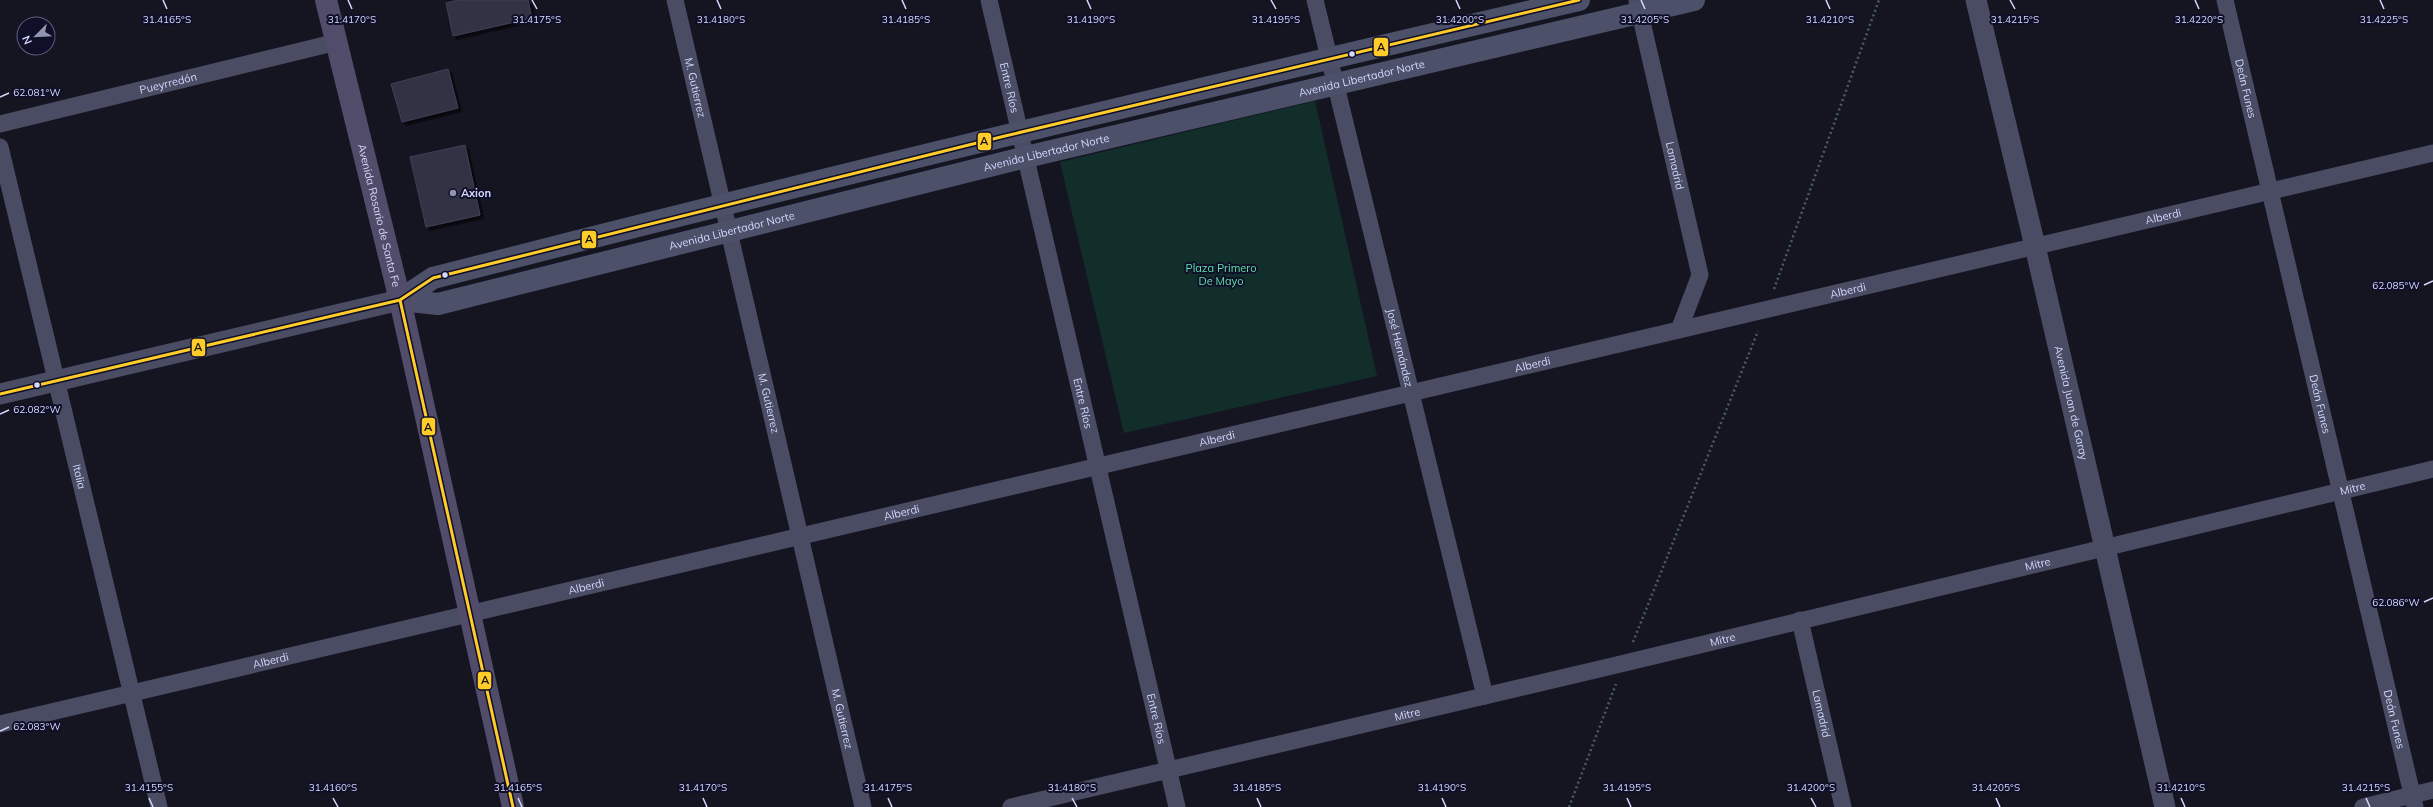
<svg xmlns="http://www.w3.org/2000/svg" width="2433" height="807" font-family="Mulish,sans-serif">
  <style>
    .green { fill: #122e2a }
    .building { fill: #333244; stroke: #403f56; filter: url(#shadow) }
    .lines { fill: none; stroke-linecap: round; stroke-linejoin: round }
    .path { stroke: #485c65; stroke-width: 2.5; stroke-dasharray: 2 3; stroke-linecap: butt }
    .minor { stroke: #494c63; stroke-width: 17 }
    .tertiary { stroke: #494c63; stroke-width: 21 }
    .secondary { stroke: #4c5069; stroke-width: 22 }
    .primary { stroke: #514c69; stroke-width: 22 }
    .bus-1-casing { stroke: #0f0f28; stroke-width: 6 }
    .bus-1 { stroke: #ffcc29; stroke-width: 3 }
    .ticks { fill: none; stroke: #d5d8ff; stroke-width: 1.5 }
    .bus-dot { fill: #d5d8ff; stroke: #0f0f28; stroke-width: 1.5 }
    .poi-dot { fill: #9294b2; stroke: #0f0f28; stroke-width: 1.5 }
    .labels { text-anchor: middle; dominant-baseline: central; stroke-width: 4; stroke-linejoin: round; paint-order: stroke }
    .street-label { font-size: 11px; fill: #d5d8ff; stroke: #0f0f28 }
    .poi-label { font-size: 11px; font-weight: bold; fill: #d5d8ff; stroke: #0f0f28; text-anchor: start }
    .park-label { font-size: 11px; fill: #5ce4a9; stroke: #0f0f28 }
    .ticks-label { font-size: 10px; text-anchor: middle; fill: #d5d8ff; stroke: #0f0f28; stroke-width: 4; stroke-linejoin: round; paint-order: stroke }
    .line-badge { stroke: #0f0f28; stroke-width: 1.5 }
    .pale-badge-label { font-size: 11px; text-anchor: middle; font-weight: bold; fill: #111 }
  </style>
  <defs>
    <filter id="shadow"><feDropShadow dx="3.5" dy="3.5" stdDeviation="0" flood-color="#0009"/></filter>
  </defs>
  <rect width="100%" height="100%" fill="#151522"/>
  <path class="green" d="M1315,101L1377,376L1124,433L1060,162Z"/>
  <path class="building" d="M458,0H528L532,18L453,36L446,3Z
    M448,69L458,108L402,122L391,84Z
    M465,145L480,215L426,227L410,157Z"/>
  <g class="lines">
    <path class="path" d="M1774,289L1879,0
      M1633,642L1758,331
      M1569,807L1616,684"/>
    <g class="minor">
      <path id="s1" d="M675,0L863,807"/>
      <path id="s2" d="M989,0L1177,807"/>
      <path id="s3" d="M1315,0L1485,696"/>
      <path id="s4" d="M1637,0L1700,275L1679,330"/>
      <path id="s5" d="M2225,0L2415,807"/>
      <path id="s6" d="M0,124L337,42"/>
      <path id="s7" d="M0,147L159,807"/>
      <path id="s8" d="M1800,620L1843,807"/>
      <path id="s9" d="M0,724L2433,153"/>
      <path id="s10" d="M1011,807L1608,667L2433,469"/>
      <path d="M2363,807L2433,790"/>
    </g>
    <g class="tertiary">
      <path id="s11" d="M1976,0L2035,246L2165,807"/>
      <path d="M0,394L400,300"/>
    </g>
    <g class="secondary">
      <path id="s12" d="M400,300L438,304L1026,157L1694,0"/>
      <path d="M400,300L433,278C814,180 1196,89 1579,0"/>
    </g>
    <path class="primary" id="s13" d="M326,0L400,300L513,807"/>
    <g class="bus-1-casing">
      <path id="bus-1" d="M400,300L513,807
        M0,394L400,300L433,278L1005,136L1579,0"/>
    </g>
    <use href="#bus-1" class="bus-1"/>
  </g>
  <path class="ticks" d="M163,0L167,9M348,0L352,9M532,0L537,9M717,0L721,9M902,0L906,9M1087,0L1091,9M1271,0L1276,9M1456,0L1460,9M1641,0L1645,9M1826,0L1830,9M2010,0L2015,9M2195,0L2199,9M2380,0L2384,9M0,97L9,93M2424,285L2433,281M0,414L9,410M2424,602L2433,598M0,731L9,727M149,798L153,807M333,798L338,807M518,798L522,807M703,798L707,807M888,798L892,807M1072,798L1077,807M1257,798L1261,807M1442,798L1446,807M1627,798L1631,807M1811,798L1816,807M1996,798L2000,807M2181,798L2185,807M2366,798L2370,807"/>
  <g class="bus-dot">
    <circle cx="1352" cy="54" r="3.5"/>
    <circle cx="445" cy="275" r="3.5"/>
    <circle cx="37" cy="385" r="3.5"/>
  </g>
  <circle class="poi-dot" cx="453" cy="193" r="4"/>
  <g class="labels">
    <g class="street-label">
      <text stroke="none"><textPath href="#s12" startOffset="989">Avenida Libertador Norte</textPath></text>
      <text stroke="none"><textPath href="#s6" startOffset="173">Pueyrredón</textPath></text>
      <text stroke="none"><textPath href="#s1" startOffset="90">M. Gutierrez</textPath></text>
      <text stroke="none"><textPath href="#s2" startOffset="90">Entre Ríos</textPath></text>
      <text stroke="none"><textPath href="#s5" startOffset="91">Deán Funes</textPath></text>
      <text stroke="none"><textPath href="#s12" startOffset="665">Avenida Libertador Norte</textPath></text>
      <text stroke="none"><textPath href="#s4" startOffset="170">Lamadrid</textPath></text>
      <text stroke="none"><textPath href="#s13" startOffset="222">Avenida Rosario de Santa Fe</textPath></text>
      <text stroke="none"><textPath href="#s9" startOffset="2222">Alberdi</textPath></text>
      <text stroke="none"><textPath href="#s12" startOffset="341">Avenida Libertador Norte</textPath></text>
      <text stroke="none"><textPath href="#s9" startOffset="1898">Alberdi</textPath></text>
      <text stroke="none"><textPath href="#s3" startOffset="358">José Hernández</textPath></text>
      <text stroke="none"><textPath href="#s9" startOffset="1574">Alberdi</textPath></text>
      <text stroke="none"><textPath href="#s1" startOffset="414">M. Gutierrez</textPath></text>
      <text stroke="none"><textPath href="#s11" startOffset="414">Avenida Juan de Garay</textPath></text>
      <text stroke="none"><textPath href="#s5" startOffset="415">Deán Funes</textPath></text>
      <text stroke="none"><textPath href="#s2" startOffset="414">Entre Ríos</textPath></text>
      <text stroke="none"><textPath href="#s9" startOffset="1250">Alberdi</textPath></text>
      <text stroke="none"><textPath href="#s7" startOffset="339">Italia</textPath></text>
      <text stroke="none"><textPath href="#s10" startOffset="1379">Mitre</textPath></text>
      <text stroke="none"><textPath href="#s9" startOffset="926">Alberdi</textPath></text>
      <text stroke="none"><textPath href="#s10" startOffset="1055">Mitre</textPath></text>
      <text stroke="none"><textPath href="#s9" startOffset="602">Alberdi</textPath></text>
      <text stroke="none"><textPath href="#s10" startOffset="731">Mitre</textPath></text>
      <text stroke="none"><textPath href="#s9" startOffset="278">Alberdi</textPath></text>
      <text stroke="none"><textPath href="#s8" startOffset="96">Lamadrid</textPath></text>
      <text stroke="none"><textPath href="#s10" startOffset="407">Mitre</textPath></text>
      <text stroke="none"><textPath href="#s1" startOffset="738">M. Gutierrez</textPath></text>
      <text stroke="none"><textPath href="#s2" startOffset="738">Entre Ríos</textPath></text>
      <text stroke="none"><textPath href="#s5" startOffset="739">Deán Funes</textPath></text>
    </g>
    <g class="poi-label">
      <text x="461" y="193">Axion</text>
    </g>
    <g class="park-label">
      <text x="1221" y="268">Plaza Primero<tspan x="1221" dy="13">De Mayo</tspan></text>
    </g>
  </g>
  <g class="ticks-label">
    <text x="1460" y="23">31.4200°S</text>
    <text x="1645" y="23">31.4205°S</text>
    <text x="2015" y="23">31.4215°S</text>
    <text x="2384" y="23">31.4225°S</text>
    <text x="167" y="23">31.4165°S</text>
    <text x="352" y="23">31.4170°S</text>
    <text x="537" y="23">31.4175°S</text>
    <text x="721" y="23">31.4180°S</text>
    <text x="906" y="23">31.4185°S</text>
    <text x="1091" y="23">31.4190°S</text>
    <text x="1276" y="23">31.4195°S</text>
    <text x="1830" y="23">31.4210°S</text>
    <text x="2199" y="23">31.4220°S</text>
    <text x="37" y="96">62.081°W</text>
    <text x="2396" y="289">62.085°W</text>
    <text x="37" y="413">62.082°W</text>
    <text x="2396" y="606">62.086°W</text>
    <text x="37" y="730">62.083°W</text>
    <text x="149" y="791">31.4155°S</text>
    <text x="333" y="791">31.4160°S</text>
    <text x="518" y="791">31.4165°S</text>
    <text x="703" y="791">31.4170°S</text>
    <text x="888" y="791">31.4175°S</text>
    <text x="1072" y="791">31.4180°S</text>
    <text x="1257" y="791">31.4185°S</text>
    <text x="1442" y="791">31.4190°S</text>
    <text x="1627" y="791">31.4195°S</text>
    <text x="1811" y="791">31.4200°S</text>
    <text x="1996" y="791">31.4205°S</text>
    <text x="2181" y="791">31.4210°S</text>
    <text x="2366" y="791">31.4215°S</text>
  </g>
  <g class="line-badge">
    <rect x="1373" y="37" width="16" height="20" rx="4" fill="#ffcc29"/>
    <rect x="977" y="132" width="15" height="19" rx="4" fill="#ffcc29"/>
    <rect x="581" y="230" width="16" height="19" rx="4" fill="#ffcc29"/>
    <rect x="191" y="338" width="15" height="19" rx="4" fill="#ffcc29"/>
    <rect x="421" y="417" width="15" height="19" rx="4" fill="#ffcc29"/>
    <rect x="477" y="671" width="15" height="19" rx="4" fill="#ffcc29"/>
  </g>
  <g class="pale-badge-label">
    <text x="1381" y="51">A</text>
    <text x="984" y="145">A</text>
    <text x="589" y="243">A</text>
    <text x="198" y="351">A</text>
    <text x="428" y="431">A</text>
    <text x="485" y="684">A</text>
  </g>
  <g transform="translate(36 36) rotate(246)"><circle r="19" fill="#0f0f28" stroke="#5e5f7e"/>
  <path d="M0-3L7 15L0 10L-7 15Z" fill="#9294b2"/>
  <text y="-6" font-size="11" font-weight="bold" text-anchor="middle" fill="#d5d8ff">N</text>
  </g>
</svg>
